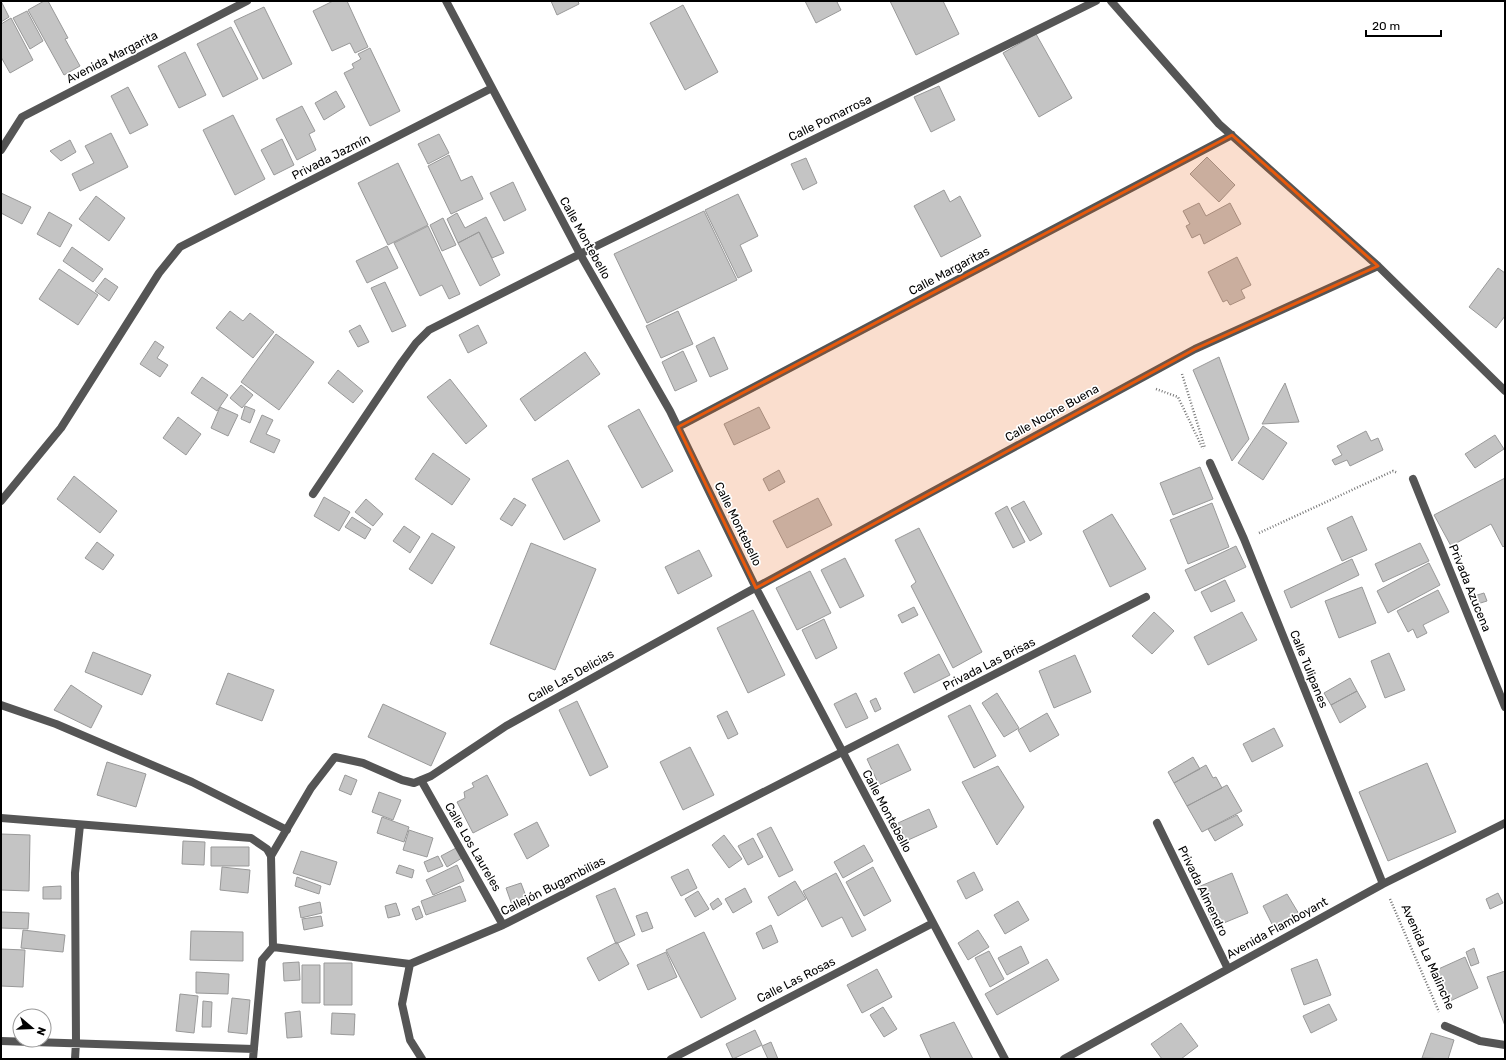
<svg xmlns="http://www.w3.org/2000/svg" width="1506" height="1060" font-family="Rubik,sans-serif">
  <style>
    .building { fill: #c4c4c4; stroke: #999 }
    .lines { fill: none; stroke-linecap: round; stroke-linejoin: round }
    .path { stroke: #777; stroke-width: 2.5; stroke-dasharray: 1 2; stroke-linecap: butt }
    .street { stroke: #555; stroke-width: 8 }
    .marked { fill: #e8590c; fill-opacity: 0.2; stroke: #e8590c; stroke-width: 3; stroke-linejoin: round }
    .labels { text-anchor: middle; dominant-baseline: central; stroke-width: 3.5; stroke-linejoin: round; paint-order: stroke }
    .street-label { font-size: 12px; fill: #000; stroke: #fff }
  </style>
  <rect width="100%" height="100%" fill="#fff"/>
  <path class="building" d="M1,1L9,17L1,22Z
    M44,1H48L68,38L65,39L80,66L64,75L28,10Z
    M333,1H347L368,47L355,53L350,43L332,51L313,11Z
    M551,1H578L579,4L557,15Z
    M805,1H840L837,2L841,10L816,23Z
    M890,1H943L959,34L916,55Z
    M683,5L718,72L685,90L650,23Z
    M264,7L292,64L263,79L234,21Z
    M27,11L43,41L30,49L13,18Z
    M11,18L33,60L10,73L1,57V24Z
    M231,27L258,79L223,97L197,44Z
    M1036,34L1072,98L1039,117L1003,53Z
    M370,48L400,111L370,126L344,73L354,68L352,64L361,59L358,54Z
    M185,52L206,95L179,108L158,66Z
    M939,86L955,120L931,132L914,97Z
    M128,87L148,125L130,134L111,96Z
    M336,91L345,107L324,120L315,103Z
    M302,106L315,131L309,134L316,150L297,160L276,119Z
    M233,115L265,179L235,195L203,130Z
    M111,133L128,167L80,191L72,174L94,163L85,146Z
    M439,134L449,153L428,164L418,144Z
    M282,139L294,165L274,175L261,150Z
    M70,140L76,152L61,161L50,151Z
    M449,155L461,181L472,176L483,199L451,214L428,166Z
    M1207,157L1235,185L1219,202L1190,174Z
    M806,158L817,183L803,190L791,164Z
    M398,163L428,225L388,245L358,183Z
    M513,182L526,210L504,221L490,193Z
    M944,190L950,202L960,196L981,236L941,257L914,206Z
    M1,193L31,207L22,224L1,213Z
    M738,194L758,236L740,245L752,271L738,278L705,210Z
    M96,196L125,218L109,241L79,219Z
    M1199,203L1206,216L1230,203L1241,224L1204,244L1200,234L1192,238L1186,226L1190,224L1183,211Z
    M704,211L737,280L647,323L614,254Z
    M49,212L72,225L60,247L37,234Z
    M457,213L465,228L486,217L504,253L492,258L479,232L458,243L447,219Z
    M443,218L456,245L442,251L430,225Z
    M428,226L460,294L449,299L442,285L420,296L394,243Z
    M479,232L500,275L480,286L458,243Z
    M387,246L398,268L367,283L356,261Z
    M72,247L103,269L93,282L63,261Z
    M1237,257L1251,285L1241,290L1245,298L1230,305L1227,300L1223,302L1208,272Z
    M1498,268L1505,273V316L1496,328L1469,307Z
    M59,269L98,295L78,325L39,299Z
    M105,278L118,287L109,301L95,291Z
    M385,282L406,326L392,332L371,288Z
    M230,311L243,321L250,313L274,332L253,358L216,328Z
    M678,311L693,344L661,358L646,326Z
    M360,325L369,342L358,347L349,331Z
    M478,325L487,343L468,353L459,335Z
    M276,334L314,362L279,410L241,382Z
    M714,337L728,369L710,377L696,346Z
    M155,341L164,347L157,358L168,365L160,377L140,364Z
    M683,351L697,381L675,391L662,362Z
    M585,352L600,374L535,421L520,399Z
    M1219,357L1249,439L1232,461L1193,370Z
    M338,370L363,391L353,403L328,383Z
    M202,377L228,395L217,411L191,393Z
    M450,379L487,426L466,444L427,397Z
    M1285,383L1299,422L1262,424Z
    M241,385L253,395L242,408L230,398Z
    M245,406L255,410L250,423L241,419Z
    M220,407L238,415L228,436L211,428Z
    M759,407L770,428L734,445L724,424Z
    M639,409L673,471L642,488L608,426Z
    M262,415L273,420L266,434L280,440L274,453L250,442Z
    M178,417L201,434L186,455L163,438Z
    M1263,426L1287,443L1263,480L1238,463Z
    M1366,431L1371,441L1378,438L1383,450L1350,466L1347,460L1335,465L1332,460L1342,455L1337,446Z
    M1495,435L1504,449L1475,468L1465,454Z
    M433,453L470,479L452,505L415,479Z
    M568,460L600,521L564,540L532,479Z
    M1200,467L1213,499L1173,515L1160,483Z
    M779,470L785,482L769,491L763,479Z
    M74,476L117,511L100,533L57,499Z
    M1505,478V545L1503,547L1491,524L1451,546L1434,515Z
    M324,497L350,512L339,531L314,516Z
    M514,498L526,505L512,526L500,519Z
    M818,498L832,525L787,548L773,521Z
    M366,499L383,514L373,526L355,512Z
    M1024,501L1042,534L1030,541L1011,508Z
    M1212,503L1229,547L1188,564L1170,520Z
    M1007,506L1025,542L1013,548L995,513Z
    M1112,514L1146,569L1110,587L1083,531Z
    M1352,516L1367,550L1342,561L1327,528Z
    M352,517L371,529L365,539L345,527Z
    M404,526L420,537L410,553L393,541Z
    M919,528L982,652L953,668L911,586L916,582L895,540Z
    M432,533L455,547L432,584L409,569Z
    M97,542L114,555L103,570L85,558Z
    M531,543L596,569L555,670L490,644Z
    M1420,543L1429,561L1383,582L1375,564Z
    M1236,546L1246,567L1195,591L1185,570Z
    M699,550L712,576L678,594L665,567Z
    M845,558L864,596L840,608L821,570Z
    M1352,559L1359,575L1291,608L1284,591Z
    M1429,563L1440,585L1388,613L1377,591Z
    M810,571L831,613L797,630L776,588Z
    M1225,580L1235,601L1211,612L1201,592Z
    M1362,587L1376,623L1339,638L1325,601Z
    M1438,590L1449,612L1423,625L1427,633L1417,638L1413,629L1408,632L1397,611Z
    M1484,593L1487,601L1474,605L1471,597Z
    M914,607L918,615L902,623L898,615Z
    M753,610L785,675L748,693L717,628Z
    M1154,612L1174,631L1152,654L1132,636Z
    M1242,612L1257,640L1208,665L1194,637Z
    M824,619L837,648L816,659L802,630Z
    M93,652L151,675L142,695L85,672Z
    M1389,653L1405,690L1385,698L1371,661Z
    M939,654L950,675L914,693L904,673Z
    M1075,655L1091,692L1054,708L1039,671Z
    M228,673L274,690L262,721L216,704Z
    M1350,678L1357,691L1331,705L1324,693Z
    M71,685L102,706L91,728L54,710Z
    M1357,691L1366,707L1340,723L1331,705Z
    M856,693L868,718L846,728L834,704Z
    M997,693L1019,728L1004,737L982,703Z
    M876,698L881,709L875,712L870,701Z
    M577,701L608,767L590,776L559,710Z
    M383,704L446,733L431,766L368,737Z
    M970,705L996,756L974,768L948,716Z
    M727,711L738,734L728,739L717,716Z
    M1047,713L1059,735L1030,752L1018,730Z
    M1274,728L1283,746L1252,762L1243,744Z
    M898,744L911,770L879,785L867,759Z
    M690,747L714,795L683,810L660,762Z
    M1193,757L1200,769L1174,783L1168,772Z
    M107,762L146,774L136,807L97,795Z
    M1427,763L1456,832L1388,861L1359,792Z
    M1206,765L1213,778L1216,777L1222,788L1187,806L1174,783Z
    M998,766L1024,807L997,845L962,782Z
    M345,775L357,780L351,795L339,790Z
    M487,775L508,815L473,833L457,802L465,798L464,792L474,787L472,783Z
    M1227,785L1242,811L1202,832L1187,806Z
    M379,792L401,800L393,820L372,812Z
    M929,809L937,827L906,841L898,823Z
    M1237,815L1243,825L1215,841L1208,829Z
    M382,817L409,827L404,842L377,833Z
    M537,822L549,846L527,859L514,834Z
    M771,827L793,870L779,877L757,834Z
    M409,830L433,838L427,857L403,850Z
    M1,834L30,835L29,891L1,890Z
    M724,835L742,859L729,868L712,845Z
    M753,838L763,857L748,865L738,846Z
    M183,841L205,842L204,865L182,864Z
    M864,845L873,861L843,878L834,862Z
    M211,847H249V866H211Z
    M456,848L462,858L447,867L441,856Z
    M301,851L337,862L330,885L293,873Z
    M438,856L443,866L428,872L424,862Z
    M399,865L414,870L412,878L396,873Z
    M457,865L464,881L433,895L426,880Z
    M222,867L250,870L248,893L220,890Z
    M873,867L891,901L864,916L846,882Z
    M688,869L697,888L681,896L671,877Z
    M974,872L983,890L966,899L957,881Z
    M836,873L866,930L852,937L842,917L822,927L803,891Z
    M1232,873L1248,913L1214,927L1198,887Z
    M297,877L321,886L319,894L295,886Z
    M795,881L806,899L778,916L768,897Z
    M521,883L527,899L512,905L506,888Z
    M61,886V899H43V887Z
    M460,886L466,901L426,915L421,901Z
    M615,888L635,935L616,944L596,896Z
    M745,888L752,902L733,913L725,899Z
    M698,891L709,909L695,917L685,899Z
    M1498,893L1503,903L1490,909L1486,899Z
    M1287,894L1299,914L1273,926L1263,906Z
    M718,898L722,904L713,910L710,904Z
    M1018,901L1029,920L1005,934L994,915Z
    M320,902L322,913L301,918L299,907Z
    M396,903L400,915L388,918L385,906Z
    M419,906L423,917L416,920L412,909Z
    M1,912L29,913L28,929L1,928Z
    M647,912L653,928L642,932L636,916Z
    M321,916L323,926L304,930L302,919Z
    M771,925L778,942L763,949L756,933Z
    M23,930L65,935L63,952L21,948Z
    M978,930L989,947L968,960L958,943Z
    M191,931L243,932V961L190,960Z
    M704,932L736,999L701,1018L666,950Z
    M617,942L629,964L599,981L587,958Z
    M1021,946L1029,963L1007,975L998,958Z
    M1474,948L1479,963L1471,966L1466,952Z
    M1,949L25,950L23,987L1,986Z
    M989,951L1004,979L990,987L975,958Z
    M666,952L677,977L648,990L637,965Z
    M1465,957L1478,988L1448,1002L1434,971Z
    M1047,959L1059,980L997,1015L985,994Z
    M1317,959L1331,995L1304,1005L1291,969Z
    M299,962L300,980L284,981L283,963Z
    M324,963H352V1005H324Z
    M302,965H320V1003H302Z
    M877,969L892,997L862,1013L847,985Z
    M1505,971V1026L1487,977Z
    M196,972L229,974L228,994L196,993Z
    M180,994L198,996L194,1033L176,1031Z
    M232,998L250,1000L247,1034L228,1032Z
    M203,1001L212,1002L211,1027H202Z
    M1329,1004L1337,1020L1311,1033L1303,1016Z
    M883,1007L897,1029L884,1037L870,1015Z
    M300,1011L302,1037L287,1038L285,1013Z
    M332,1013L355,1014L354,1035L331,1034Z
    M954,1022L973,1059H931L920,1035Z
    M1181,1023L1198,1046L1181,1059H1162L1151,1044Z
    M755,1030L762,1045L733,1059L726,1044Z
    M1431,1033L1454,1040L1448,1059L1422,1058Z
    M771,1042L778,1059H768L762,1046Z"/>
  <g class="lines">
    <path class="path" d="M1182,374L1205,448
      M1156,389L1178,397L1203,449
      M1259,533L1393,471L1398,473
      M1390,899L1439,1012"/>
    <path class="street" d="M446,1L580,254L670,411L756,588L1005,1059
      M1111,1L1219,124L1378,266L1505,391
      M1,150L22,117L247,1
      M678,427L1232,135
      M1210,463L1244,539L1383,884
      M1413,479L1505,707
      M313,494L402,362L416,343L429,330L580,254L1096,1
      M1,501L61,428L159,273L180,247L492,88
      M1,705L56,724L192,782L287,830
      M421,780L503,925
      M1,818L251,838L267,849L271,856
      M1157,823L1228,969
      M273,947L271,856L311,788L335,757L363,763L402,780L414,783L431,776L506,726L744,594L1195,349L1378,266
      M410,964L402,1004L410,1040L422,1059
      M1445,1026L1480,1041L1505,1045
      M1,1041L254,1049
      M75,1059L76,1042L75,873L80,825
      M253,1059L262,960L273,947L410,964L503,925L1146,597
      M671,1059L933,923
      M1064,1059L1383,884L1505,823"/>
  </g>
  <path class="marked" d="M1232,135L1378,266L1195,349L756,588L678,427Z"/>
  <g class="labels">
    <g class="street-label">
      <text transform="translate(112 57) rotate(-27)">Avenida Margarita</text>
      <text transform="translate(830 118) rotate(-26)">Calle Pomarrosa</text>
      <text transform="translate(331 157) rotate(-27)">Privada Jazmín</text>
      <text transform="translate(585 238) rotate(61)">Calle Montebello</text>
      <text transform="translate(949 271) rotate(-28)">Calle Margaritas</text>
      <text transform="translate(1052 413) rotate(-29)">Calle Noche Buena</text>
      <text transform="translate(738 524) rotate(64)">Calle Montebello</text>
      <text transform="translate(1470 588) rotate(68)">Privada Azucena</text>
      <text transform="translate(989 664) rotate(-27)">Privada Las Brisas</text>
      <text transform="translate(1309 669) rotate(68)">Calle Tulipanes</text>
      <text transform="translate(571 676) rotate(-29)">Calle Las Delicias</text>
      <text transform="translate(887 811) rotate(62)">Calle Montebello</text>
      <text transform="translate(473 847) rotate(60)">Calle Los Laureles</text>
      <text transform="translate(553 886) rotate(-27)">Callejón Bugambilias</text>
      <text transform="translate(1203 891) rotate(64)">Privada Almendro</text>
      <text transform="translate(1277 928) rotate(-29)">Avenida Flamboyant</text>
      <text transform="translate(1428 957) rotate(66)">Avenida La Malinche</text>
      <text transform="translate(796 980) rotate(-27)">Calle Las Rosas</text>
    </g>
  </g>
  <rect width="1506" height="1060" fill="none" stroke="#000000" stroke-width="4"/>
  <g transform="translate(32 1028) rotate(109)"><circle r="19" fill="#ffffff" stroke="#999999"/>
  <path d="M0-3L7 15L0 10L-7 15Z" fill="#000000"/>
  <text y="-6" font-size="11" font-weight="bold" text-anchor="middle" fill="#000000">N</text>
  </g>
  <path d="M1366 30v6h75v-6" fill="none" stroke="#000000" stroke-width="2"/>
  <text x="1372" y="30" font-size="12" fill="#000000" stroke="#ffffff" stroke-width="3" paint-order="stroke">20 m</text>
</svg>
